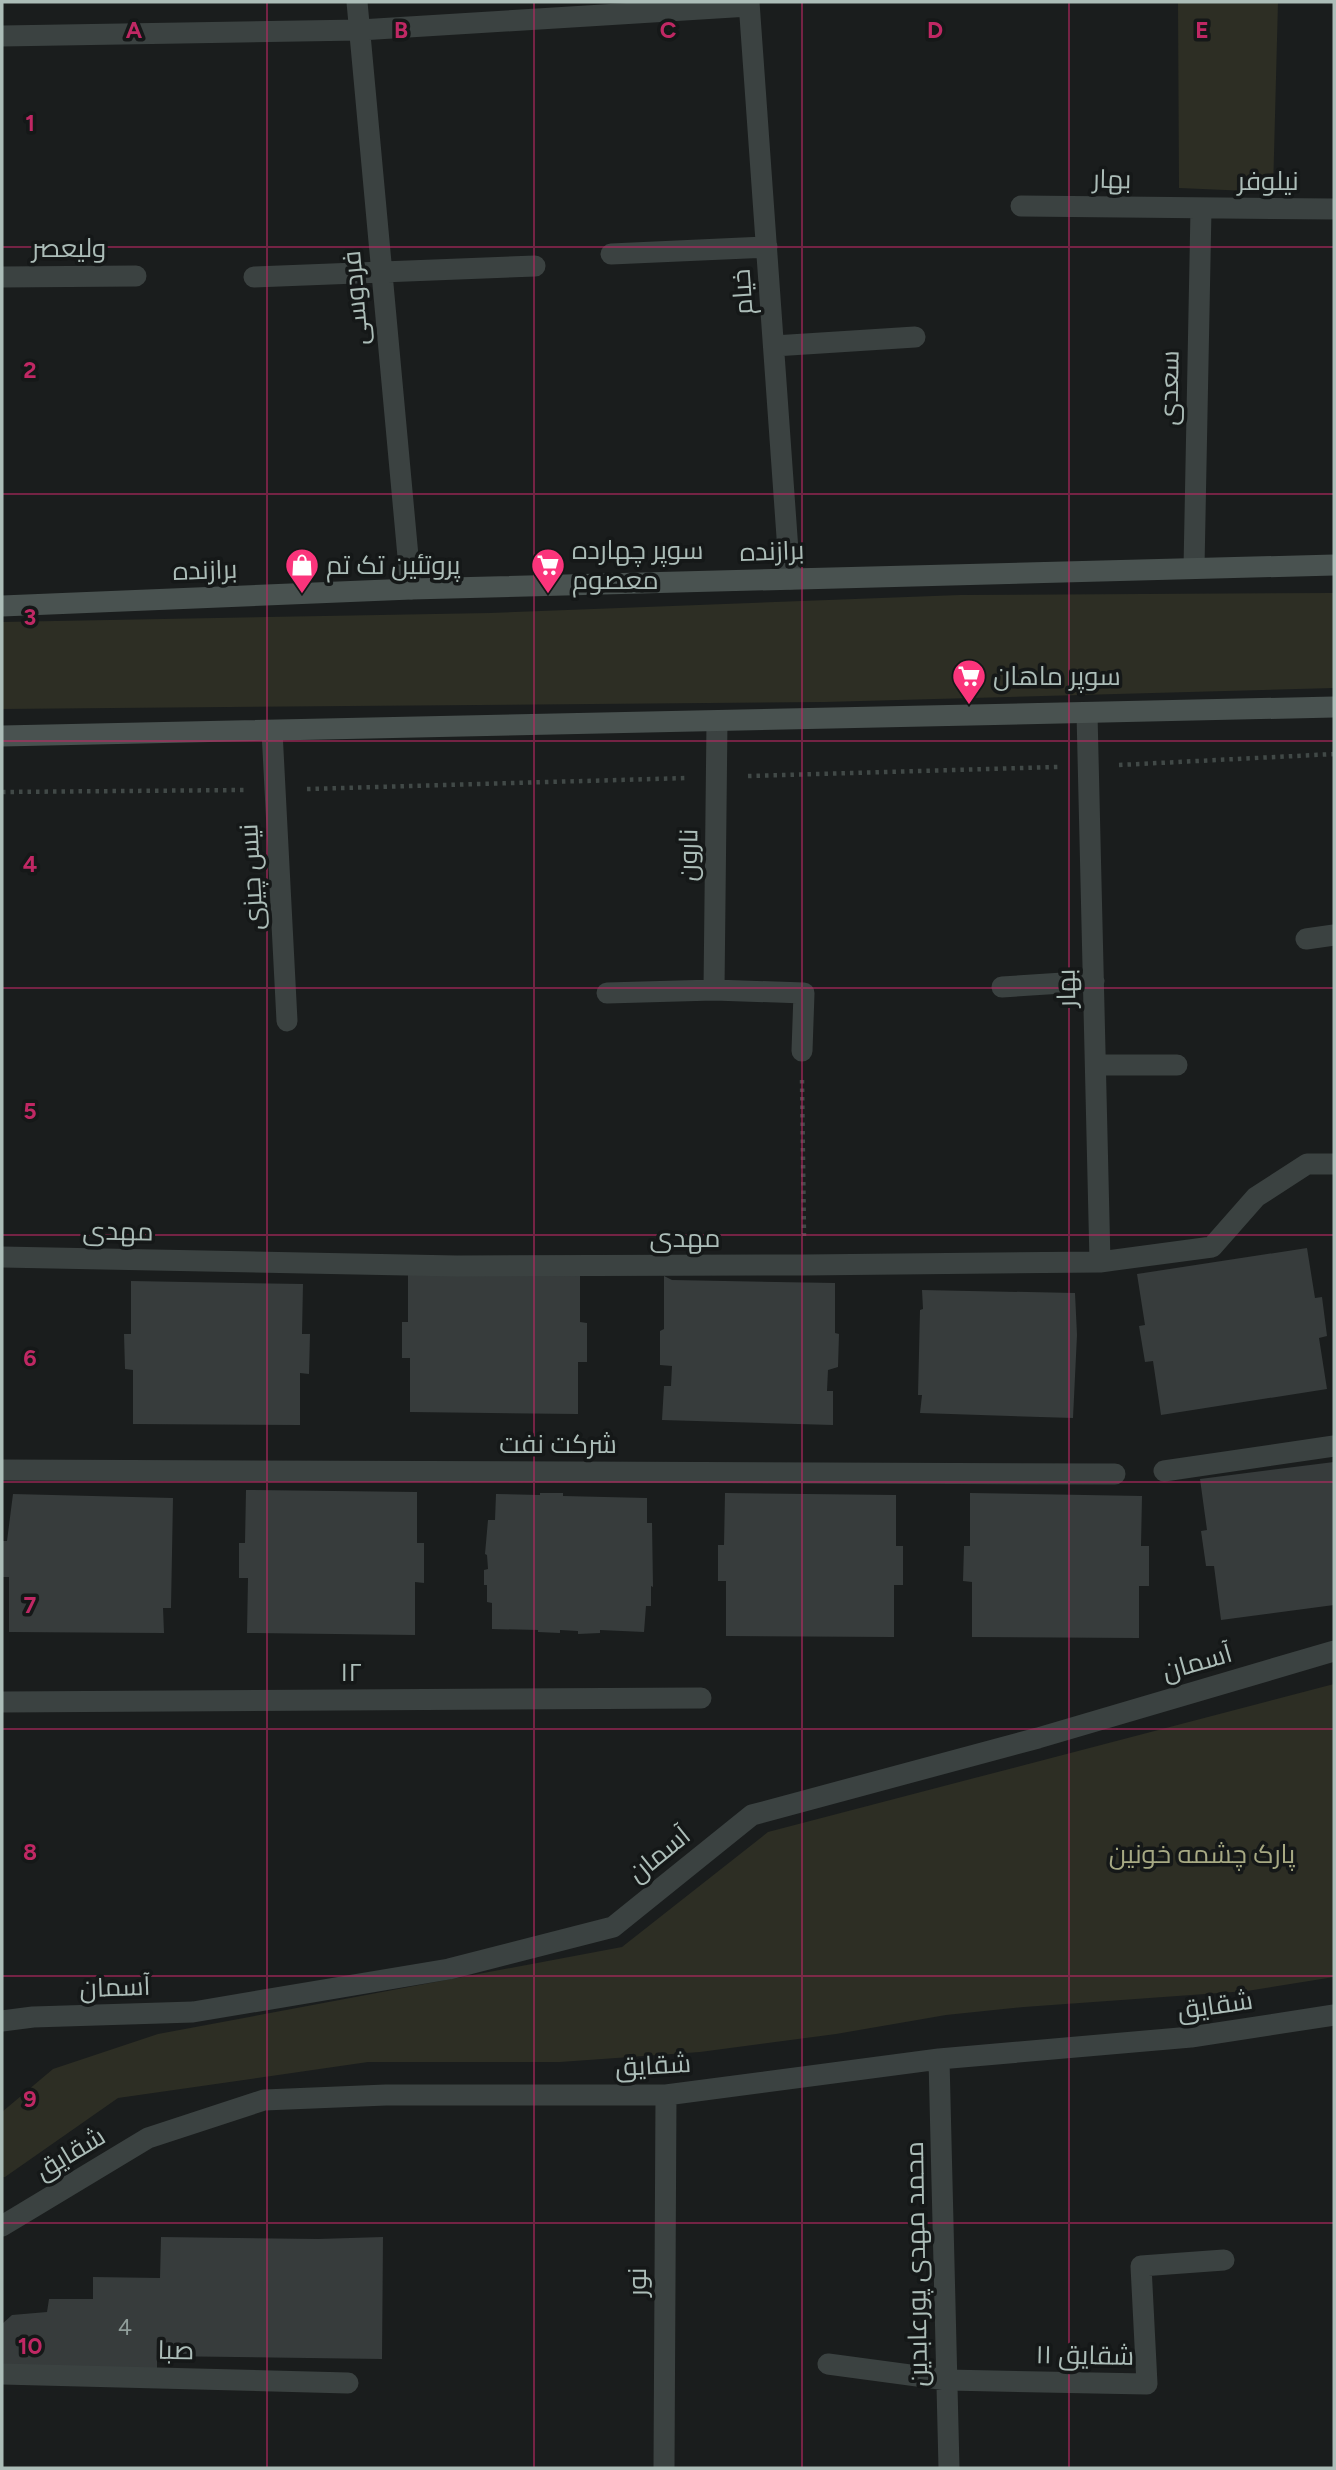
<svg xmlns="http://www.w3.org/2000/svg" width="1336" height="2470" font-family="Figtree,Cairo,sans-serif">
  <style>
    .green { fill: #2d2e24 }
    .building { fill: #373c3c }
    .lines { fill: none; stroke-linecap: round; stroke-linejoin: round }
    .path { stroke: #414947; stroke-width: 4.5; stroke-dasharray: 3.5 5; stroke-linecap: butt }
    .minor { stroke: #3b4241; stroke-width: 21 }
    .secondary { stroke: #495250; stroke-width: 21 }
    .grid { fill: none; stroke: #c02864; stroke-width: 2; stroke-opacity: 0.55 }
    .labels { text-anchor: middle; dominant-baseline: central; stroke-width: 7; stroke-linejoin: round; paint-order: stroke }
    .number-label { font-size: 23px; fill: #8f9d99 }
    .street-label { font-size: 26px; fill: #acbdb8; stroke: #151818 }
    .poi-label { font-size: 26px; fill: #acbdb8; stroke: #151818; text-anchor: start }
    .park-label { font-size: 26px; fill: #a7a983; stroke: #151818 }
    .grid-label { font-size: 23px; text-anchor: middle; font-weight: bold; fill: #c02864; stroke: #151818; stroke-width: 7; stroke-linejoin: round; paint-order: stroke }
  </style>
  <rect width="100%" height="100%" fill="#1a1d1d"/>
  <path class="green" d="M1178,2H1278L1273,192L1179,188Z
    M1334,593V688L825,702L2,709V622L490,613L960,595Z
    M1334,1684V1977L1247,1991L1024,2007L946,2015L836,2034L700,2052L560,2062H368L118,2098L5,2177H2V2112L53,2069L158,2034L622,1947L768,1832Z"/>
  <path class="building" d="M1307,1248L1315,1298L1322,1297L1327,1336L1319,1338L1327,1389L1161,1415L1153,1361L1145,1362L1139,1326L1145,1325L1137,1274Z
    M408,1270L580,1272V1322L587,1323V1362H578V1414L410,1412V1358H402V1322H408Z
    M664,1276L672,1280L835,1283V1333L839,1334L838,1367L828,1370L827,1391H833V1425L662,1420L664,1386H671L672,1366L660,1365V1331L664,1329Z
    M131,1281L303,1284L302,1334H310L309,1374L300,1373V1425L133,1424V1370L125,1369L124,1334H131Z
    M922,1290L1075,1293L1077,1335L1073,1418L920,1413L922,1395H918L920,1310L923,1309Z
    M1334,1462V1605L1221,1620L1214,1566H1206L1201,1531L1207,1530L1200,1479Z
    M246,1490L417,1492V1543H424V1583L415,1582V1635L247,1633L248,1578H239V1543H245Z
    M540,1493H563V1496L647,1498V1523H652L653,1587L651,1586V1606H646L644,1632L600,1630V1633L578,1634V1631L560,1630V1633L538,1632V1630L492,1629V1603L487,1602V1585H484V1570L488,1569L487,1555L485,1554L488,1520H495L496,1494L540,1495Z
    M725,1493L896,1495V1546H903V1585H894V1637L726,1636V1581H718V1545H724Z
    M970,1493L1142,1496L1141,1546H1149V1586H1139V1638L972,1637V1582L963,1581L964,1546H970Z
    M13,1494L173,1498L171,1608H163L164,1633L9,1632V1577H2V1541H7Z
    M161,2237L318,2239L383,2237L382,2359L157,2356V2373L2,2371V2324L12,2315L47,2312L49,2299H93V2277L160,2278Z"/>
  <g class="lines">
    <path class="path" d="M1119,765L1334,754
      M748,776L1058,767
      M307,789L687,778
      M2,792L246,790
      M802,1080L804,1236"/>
    <path class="minor" d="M357,2L411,589
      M749,2L790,579
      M2,36L360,30L749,6
      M1021,206L1334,209
      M611,254L767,247
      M2,277L136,276
      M254,277L535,266
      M774,346L915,337
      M1194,568L1201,209
      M1087,713L1100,1262
      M272,731L287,1021
      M1306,939L1334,935
      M1002,987L1094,981
      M714,990L717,721
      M607,993L714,990L804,993L802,1051
      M1096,1065H1177
      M2,1257L457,1266L804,1265L1100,1262L1212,1247L1256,1197L1307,1164H1334
      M2,1470L1115,1474
      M1164,1471L1334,1446
      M2,1702L701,1698
      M2,2021L33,2017L193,2012L449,1969L613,1927L752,1815L1038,1738L1334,1651
      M939,2059L949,2468
      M2,2226L148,2138L264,2100L386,2095H666L939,2059L1191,2037L1334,2015
      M828,2364L947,2380L1147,2384L1141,2266L1224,2260
      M2,2374L348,2383
      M664,2468L666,2095"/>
    <path class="secondary" d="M2,606L411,589L1334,565
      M2,736L1334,707"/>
  </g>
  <path class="grid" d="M267,2V2468M534,2V2468M802,2V2468M1069,2V2468M2,247H1334M2,494H1334M2,741H1334M2,988H1334M2,1235H1334M2,1482H1334M2,1729H1334M2,1976H1334M2,2223H1334"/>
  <defs>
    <g id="shop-pin" transform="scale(1.75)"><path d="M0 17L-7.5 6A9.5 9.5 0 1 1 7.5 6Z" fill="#fb347b" stroke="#151818"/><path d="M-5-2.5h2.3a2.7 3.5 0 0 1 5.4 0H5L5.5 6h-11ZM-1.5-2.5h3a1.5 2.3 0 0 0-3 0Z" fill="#fff"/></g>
    <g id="supermarket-pin" transform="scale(1.75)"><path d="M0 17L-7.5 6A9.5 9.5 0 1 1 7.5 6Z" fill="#fb347b" stroke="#151818"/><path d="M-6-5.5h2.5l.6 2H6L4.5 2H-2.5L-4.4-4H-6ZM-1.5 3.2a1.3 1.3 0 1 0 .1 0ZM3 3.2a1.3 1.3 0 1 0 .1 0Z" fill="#fff"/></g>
  </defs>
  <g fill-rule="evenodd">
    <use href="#shop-pin" x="302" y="565"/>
    <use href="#supermarket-pin" x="548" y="565"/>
    <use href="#supermarket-pin" x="969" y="676"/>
  </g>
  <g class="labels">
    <g class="number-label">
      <text x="125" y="2327">4</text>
    </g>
    <g class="street-label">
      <text transform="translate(1112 179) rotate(1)">بهار</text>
      <text x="1268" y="181">نیلوفر</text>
      <text x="69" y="248">ولیعصر</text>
      <text transform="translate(742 292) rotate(-94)">خیام</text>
      <text transform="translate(355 298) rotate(-95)">فردوسی</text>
      <text transform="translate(1169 388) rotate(-89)">سعدی</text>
      <text transform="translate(772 551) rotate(-2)">برازنده</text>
      <text transform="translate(205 570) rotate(-2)">برازنده</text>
      <text transform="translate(688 855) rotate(-89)">نارون</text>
      <text transform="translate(251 877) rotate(-93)">نیس چیزی</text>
      <text transform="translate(1066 988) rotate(-91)">بهار</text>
      <text transform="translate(118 1231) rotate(1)">مهدی</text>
      <text x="685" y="1238">مهدی</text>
      <text x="558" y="1444">شرکت نفت</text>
      <text transform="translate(1197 1662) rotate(-16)">آسمان</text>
      <text x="351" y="1672">۱۲</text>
      <text transform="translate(659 1854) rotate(-39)">آسمان</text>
      <text transform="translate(115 1987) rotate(-2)">آسمان</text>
      <text transform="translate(1215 2005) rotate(-8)">شقایق</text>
      <text transform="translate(653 2065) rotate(-3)">شقایق</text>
      <text transform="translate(70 2153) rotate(-31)">شقایق</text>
      <text transform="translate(916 2264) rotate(-91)">محمد مهدی پورعابدین</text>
      <text transform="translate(637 2282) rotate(-90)">نور</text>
      <text transform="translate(176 2350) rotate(1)">صبا</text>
      <text transform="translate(1085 2355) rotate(1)">شقایق ۱۱</text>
    </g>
    <g class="poi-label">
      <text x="572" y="550">سوپر چهارده<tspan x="572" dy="30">معصوم</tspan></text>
      <text x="326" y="565">پروتئین تک تم</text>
      <text x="993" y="676">سوپر ماهان</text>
    </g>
    <g class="park-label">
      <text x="1202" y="1854">پارک چشمه خونین</text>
    </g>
  </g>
  <g class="grid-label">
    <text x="134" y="38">A</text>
    <text x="401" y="38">B</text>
    <text x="668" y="38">C</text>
    <text x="935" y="38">D</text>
    <text x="1202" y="38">E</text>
    <text x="30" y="131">1</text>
    <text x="30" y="378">2</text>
    <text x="30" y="625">3</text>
    <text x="30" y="872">4</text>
    <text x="30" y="1119">5</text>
    <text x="30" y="1366">6</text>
    <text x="30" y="1613">7</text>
    <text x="30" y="1860">8</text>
    <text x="30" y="2107">9</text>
    <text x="30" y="2354">10</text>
  </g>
  <rect width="1336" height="2470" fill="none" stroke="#acbdb8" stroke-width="7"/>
</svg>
